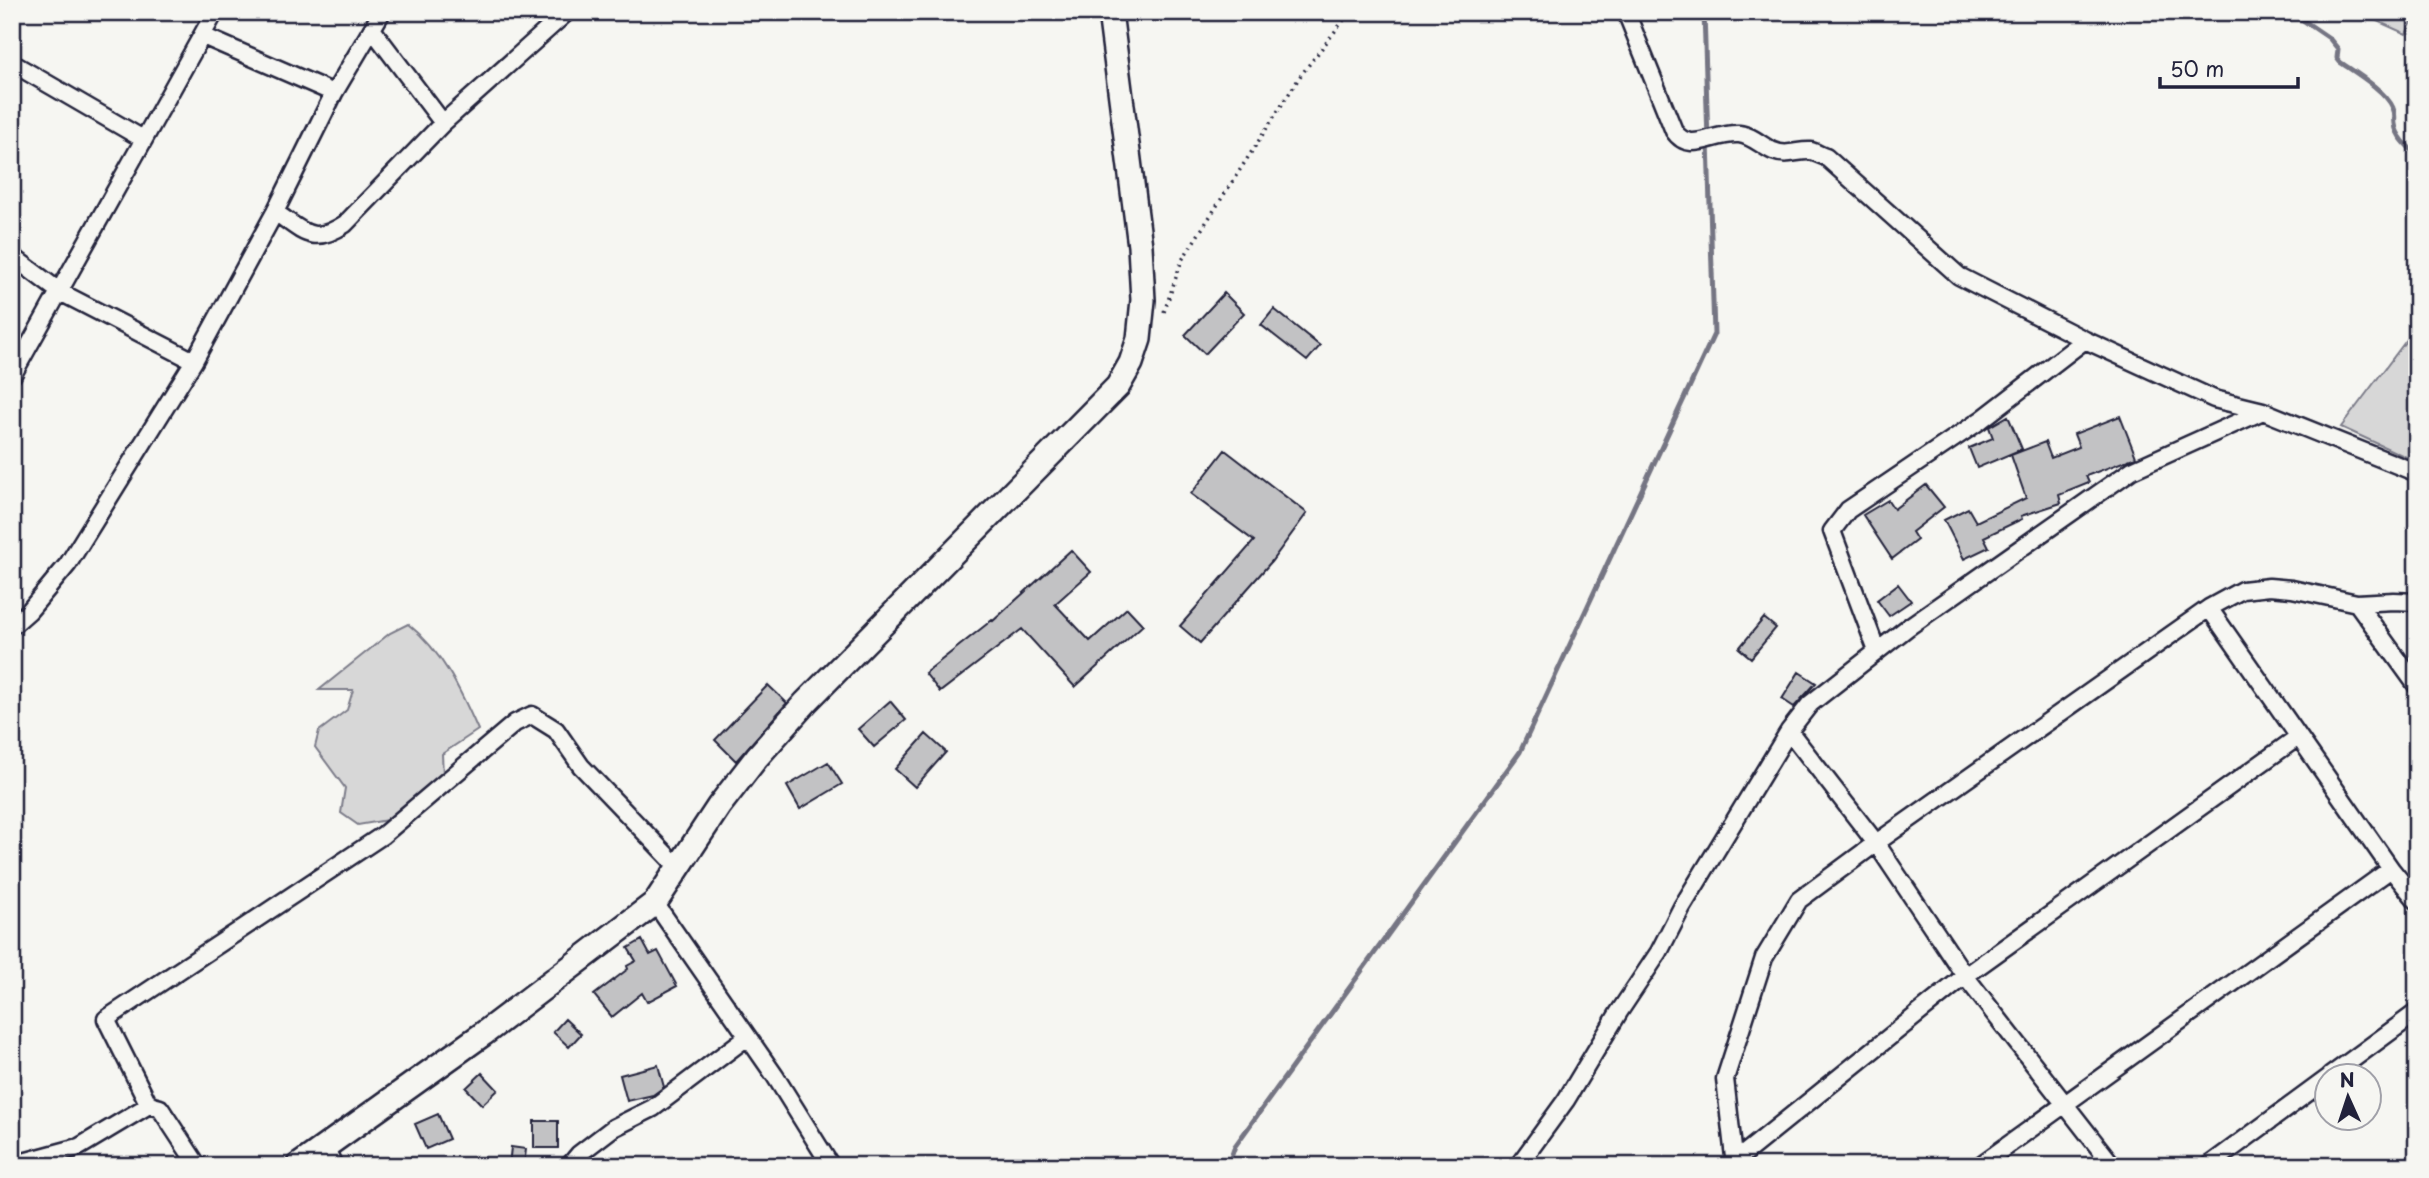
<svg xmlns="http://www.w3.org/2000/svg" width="2429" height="1178" font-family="'Playpen Sans',sans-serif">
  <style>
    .green { fill: #d7d7d7; stroke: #7c7c89; stroke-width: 2 }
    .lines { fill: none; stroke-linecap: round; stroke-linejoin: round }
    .stream { stroke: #757583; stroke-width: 5 }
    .building { fill: #c2c2c4; stroke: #22223b; stroke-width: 2 }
    .street-casing { stroke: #22223b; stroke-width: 21 }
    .secondary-casing { stroke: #22223b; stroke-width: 28 }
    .path { stroke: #22223b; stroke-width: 3.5; stroke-dasharray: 2 5; stroke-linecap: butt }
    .street { stroke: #f6f6f2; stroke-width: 16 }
    .secondary { stroke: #f6f6f2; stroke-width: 23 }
  </style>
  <rect width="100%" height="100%" fill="#f6f6f2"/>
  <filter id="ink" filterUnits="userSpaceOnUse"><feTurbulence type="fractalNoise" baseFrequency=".0143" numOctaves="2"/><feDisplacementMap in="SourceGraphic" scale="14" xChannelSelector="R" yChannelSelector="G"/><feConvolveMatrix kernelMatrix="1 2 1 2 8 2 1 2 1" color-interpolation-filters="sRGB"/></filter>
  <g filter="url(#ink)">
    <path class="green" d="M2357,12H2417L2406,34Z
      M2417,326V462L2341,427Z
      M408,624C442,651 461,691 478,730L442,754L443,775L399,818L358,825L341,813L345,788L315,747L319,731L347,710L353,690H319L390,633Z"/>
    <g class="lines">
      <path class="stream" d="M2291,12L2329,38L2338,49L2337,58L2340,62C2356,73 2386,91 2393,108C2396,114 2394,119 2395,124C2396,136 2408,147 2417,155
        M1228,1166L1235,1146L1520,752L1714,334L1704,12"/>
    </g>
    <path class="building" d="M1224,293L1244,313L1205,354L1185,335Z
      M1274,309L1320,346L1307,361L1261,325Z
      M2008,416L2022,449L1977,468L1969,448L1993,438L1989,427Z
      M2120,416L2136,457L2086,476L2089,483L2059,495L2061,503L2021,516L2022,519L1984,537L1989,547L1964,559L1944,520L1968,508L1976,522L2026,498L2011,455L2045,442L2051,458L2079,447L2074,434Z
      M1225,450L1307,513L1271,562L1200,643L1180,626L1254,541L1191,494Z
      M1926,485L1944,507L1912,532L1917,540L1892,559L1863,515L1888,500L1894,509Z
      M1071,550L1091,572L1055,604L1090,641L1127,608L1143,625L1075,687L1022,629L940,692L925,673L992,620L993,621Z
      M1898,584L1911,601L1889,616L1877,600Z
      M1764,618L1776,628L1751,658L1739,648Z
      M1799,672L1816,683L1794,707L1782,699Z
      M768,685L787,703L736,761L715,740Z
      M890,701L906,720L874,747L858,729Z
      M926,734L946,752L915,787L895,769Z
      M828,762L842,784L800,809L787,786Z
      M642,940L650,955L658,951L677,986L647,1002L642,993L612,1017L594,995L628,969L627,966L636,961L628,948Z
      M565,1019L581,1034L569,1047L553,1032Z
      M658,1065L664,1087L653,1095L627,1101L620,1075Z
      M482,1073L498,1090L482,1105L466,1088Z
      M438,1114L449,1139L426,1149L415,1124Z
      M534,1121H558V1148H534Z
      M511,1147L526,1149L524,1166H509Z"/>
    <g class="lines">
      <g class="street-casing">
        <path id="street" d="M1626,12L1674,131C1690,155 1713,132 1739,134C1751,135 1762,146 1773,151C1788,157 1797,150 1811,151C1815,152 1822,156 1826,157L1959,276L2085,340L2214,399L2263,411L2417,473
          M372,29L443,123
          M203,36L334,93
          M12,63L143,139
          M275,212C303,231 312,246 345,224L443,123L567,12
          M12,256L60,292L194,361
          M12,376L215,12
          M2357,603L2417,686
          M2209,608L2391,869L2417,901
          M12,626L29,611L68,564L194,361L275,212L334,93L382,12
          M1877,651L1832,531L1848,510L1981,420L2085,340
          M1789,731L1876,843L1965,976L2113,1166
          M655,903L775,1076L831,1166
          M2330,1076L2417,1012
          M149,1105L106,1019L383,835L515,723L532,715L556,730L581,766L678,867
          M325,1146L334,1166
          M12,1165L79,1147L149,1105L160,1108L198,1166
          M569,1166L579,1154L613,1128L653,1108L747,1037
          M1518,1166L1566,1100L1619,1012L1659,952L1682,907L1789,731L1810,704L1907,628L2132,470L2263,411
          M1729,1166L1965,976L2298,737
          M1735,1166L1725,1079L1764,958L1799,900L1876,843L2209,608L2242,590L2269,587L2292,589L2357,603L2394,601L2417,602
          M1979,1166L2391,869
          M2208,1166L2328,1078"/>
      </g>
      <g class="secondary-casing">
        <path id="secondary" d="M298,1166L483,1034L655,903L719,806L757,757L806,702L1118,386L1131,363L1139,339L1143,300L1140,246L1110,12"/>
      </g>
      <path class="path" d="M1164,312L1182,260L1301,75L1350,12"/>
      <use href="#street" class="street"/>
      <use href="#secondary" class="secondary"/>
    </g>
  </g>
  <rect width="2429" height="1178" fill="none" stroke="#f6f6f2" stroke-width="42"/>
  <rect x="21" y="21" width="2387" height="1136" fill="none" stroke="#22223b" stroke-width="2.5" filter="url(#ink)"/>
  <g transform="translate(2348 1097) rotate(357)"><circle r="33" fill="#f6f6f2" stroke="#a1a1a9" stroke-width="2"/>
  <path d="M0-5L12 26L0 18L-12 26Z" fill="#22223b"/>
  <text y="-10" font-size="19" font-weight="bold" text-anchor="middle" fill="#22223b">N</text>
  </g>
  <path d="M2160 77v10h138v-10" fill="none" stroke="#22223b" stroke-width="3.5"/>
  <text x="2170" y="77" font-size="21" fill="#22223b" stroke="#f6f6f2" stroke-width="5" paint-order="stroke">50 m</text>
</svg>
